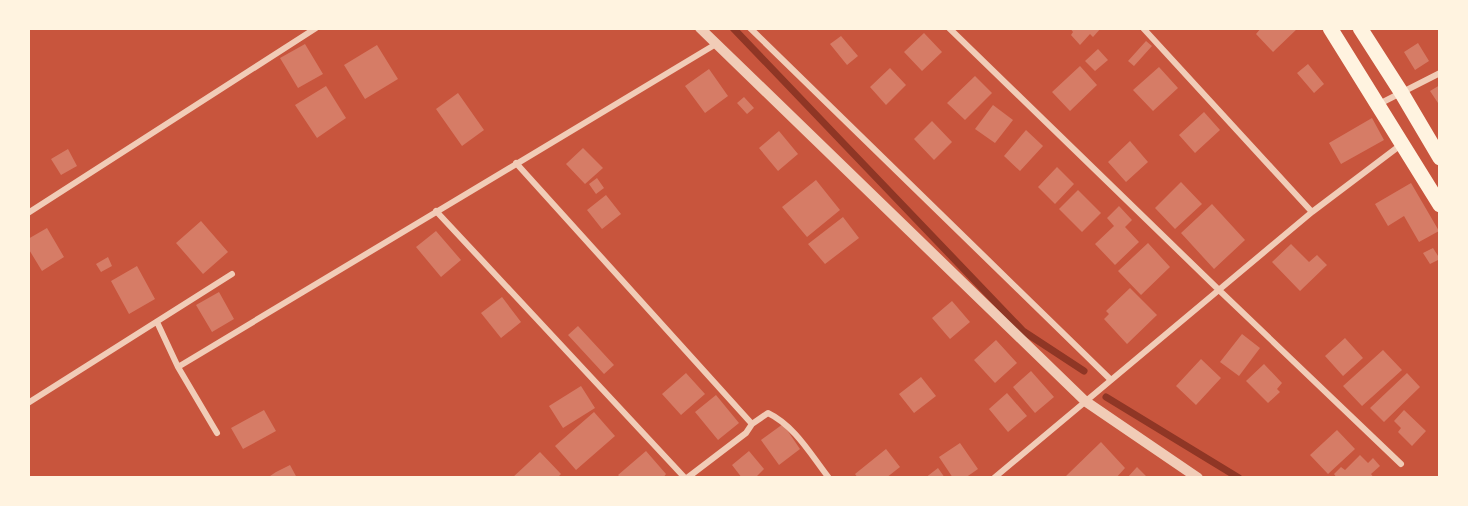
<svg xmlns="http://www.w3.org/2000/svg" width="1468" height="506" font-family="'Varela Round',sans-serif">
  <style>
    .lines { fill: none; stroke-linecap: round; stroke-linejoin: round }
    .stream { stroke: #8f3625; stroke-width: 7 }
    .building { fill: #d67c66 }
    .minor { stroke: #f1ccb7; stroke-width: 6 }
    .tertiary { stroke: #f1ccb7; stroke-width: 10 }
    .primary { stroke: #fff3e0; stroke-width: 15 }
  </style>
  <rect width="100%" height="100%" fill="#c8553d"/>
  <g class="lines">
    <path class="stream" d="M733,28L1023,331L1084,371
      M1106,397L1239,478"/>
  </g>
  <path class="building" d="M1070,28H1101L1093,37L1090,34L1080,45L1071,35L1073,32Z
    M1261,28H1298L1273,52L1256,34Z
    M924,33L942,52L922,71L904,52Z
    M841,36L858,56L847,65L830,44Z
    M1146,41L1152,46L1134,66L1128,61Z
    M1418,43L1429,61L1415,70L1404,52Z
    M305,44L323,74L298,88L280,58Z
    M377,45L398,79L365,99L344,65Z
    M1098,49L1108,60L1095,71L1085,61Z
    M1308,64L1324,84L1314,93L1297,73Z
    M1080,66L1097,85L1070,111L1052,92Z
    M1159,67L1178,88L1153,111L1133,90Z
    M890,68L906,85L886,105L870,87Z
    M709,69L728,96L705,113L685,86Z
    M975,76L992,93L965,120L947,103Z
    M1440,85V106L1430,91Z
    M326,86L346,118L317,138L295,105Z
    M458,93L484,130L462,146L436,109Z
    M744,97L754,108L747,114L737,103Z
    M993,105L1013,120L995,143L975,129Z
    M1204,112L1220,130L1195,153L1179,135Z
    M1372,118L1384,140L1341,164L1329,143Z
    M932,121L952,142L934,160L914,139Z
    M1026,130L1043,146L1020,171L1004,156Z
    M779,131L798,154L778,171L759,148Z
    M1130,141L1148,162L1126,182L1108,162Z
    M583,148L603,168L585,184L566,164Z
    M68,149L77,166L61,175L51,159Z
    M1057,167L1074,184L1055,204L1038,187Z
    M597,178L604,188L596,194L589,184Z
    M816,180L840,210L807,237L782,207Z
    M1181,182L1202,204L1175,229L1155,208Z
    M1411,183L1439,231L1419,242L1404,216L1388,226L1375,204Z
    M1078,190L1101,213L1082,232L1059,209Z
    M606,195L621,214L602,229L587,210Z
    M1212,204L1245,240L1214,269L1181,233Z
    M1119,206L1132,220L1125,227L1139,242L1115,265L1095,244L1114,226L1107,218Z
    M843,217L859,238L825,264L808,244Z
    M201,221L228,252L203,274L176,243Z
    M47,228L64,257L42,271L28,248V239Z
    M436,231L461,260L441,277L416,247Z
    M1148,243L1170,267L1141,295L1118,271Z
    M1291,244L1309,262L1317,255L1327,265L1300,291L1272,262Z
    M1433,248L1440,259L1430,264L1423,253Z
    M108,257L112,266L101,272L96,264Z
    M137,266L155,299L129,314L111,281Z
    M1130,288L1157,315L1127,344L1104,319L1109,314L1106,311Z
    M219,292L234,319L212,332L196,305Z
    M502,297L521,322L501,338L481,313Z
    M952,301L970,322L950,339L932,318Z
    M578,326L614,365L604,374L568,335Z
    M1242,334L1260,348L1239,376L1220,362Z
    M1345,338L1363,358L1343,376L1325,356Z
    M996,340L1017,363L995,383L974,360Z
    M1383,350L1402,370L1362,406L1343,386Z
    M1201,359L1221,378L1196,405L1176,386Z
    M1264,364L1282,383L1277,389L1280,392L1268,403L1246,381Z
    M1031,371L1054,397L1035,413L1013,387Z
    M686,373L705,394L681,415L662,394Z
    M1407,373L1420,387L1384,422L1370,408Z
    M921,377L936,396L914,413L899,394Z
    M581,386L595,408L563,428L549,406Z
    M1007,393L1027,416L1008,432L989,409Z
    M716,395L739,423L718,440L695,412Z
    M264,410L276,431L243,449L231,428Z
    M1404,410L1426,431L1412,446L1398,432L1401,428L1394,421Z
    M594,412L615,436L576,470L555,446Z
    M783,424L800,449L779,465L761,440Z
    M1337,430L1355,449L1328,474L1310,455Z
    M1101,442L1125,468L1116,478H1068L1066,476Z
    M960,443L978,469L965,478H953L939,457Z
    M886,449L900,467L886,478H858L855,474Z
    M646,451L666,474L663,478H621L618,475Z
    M749,451L764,469L755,478H742L732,465Z
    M540,452L561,474L557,478H512Z
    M1360,455L1368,463L1373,458L1380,466L1371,474L1374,478H1337L1334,474L1341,467L1345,470Z
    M290,465L297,478H267L276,472Z
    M1137,467L1148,478H1127Z
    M938,468L945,478H925Z"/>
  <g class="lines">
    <path class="minor" d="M750,28L1111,380
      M949,28L1220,291L1401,464
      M1143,28L1312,212
      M1379,104L1440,73
      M516,163L752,424L746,433L687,478
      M436,211L685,478
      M28,213L316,28
      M157,322L178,367L217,433
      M178,367L716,44
      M28,403L232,274
      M752,424L768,413C795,426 811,455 829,478
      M994,478L1312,212L1402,144"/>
    <path class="tertiary" d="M700,28L1085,401L1198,478"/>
    <path class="primary" d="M1330,28L1440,205
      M1360,28L1401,92L1440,158"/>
  </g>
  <rect width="1468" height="506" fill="none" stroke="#fff3e0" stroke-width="60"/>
</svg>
